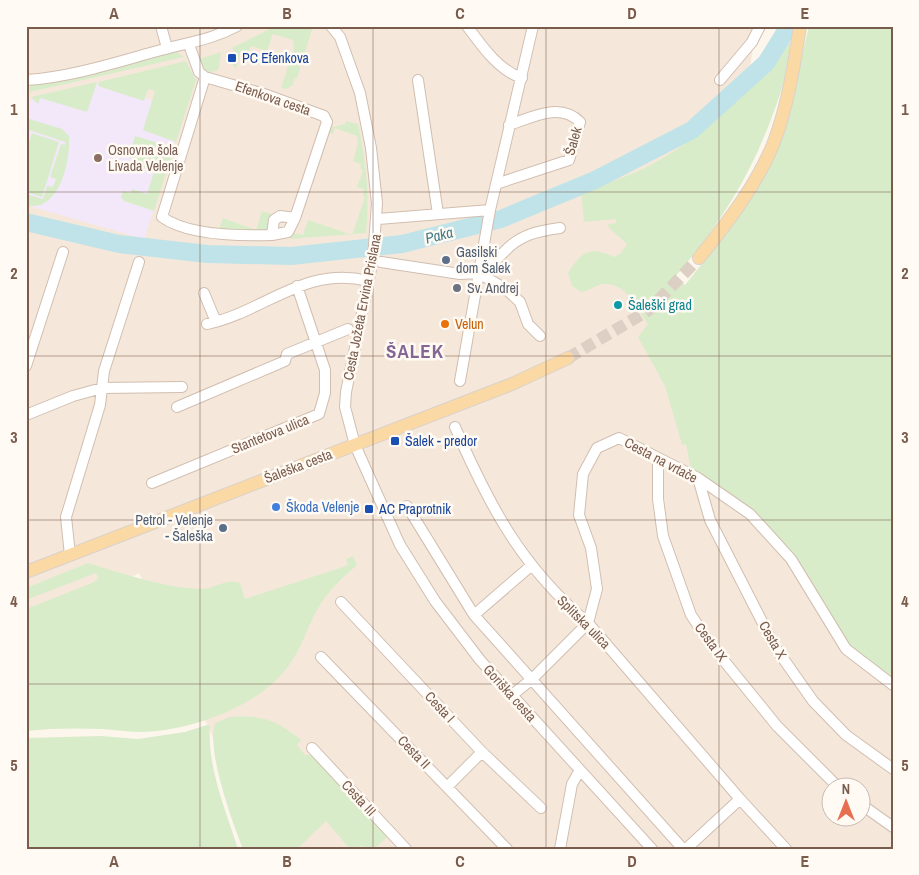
<svg xmlns="http://www.w3.org/2000/svg" width="919" height="875" font-family="'Archivo Narrow',sans-serif">
  <style>
    .residential { fill: #f5e8da; fill-rule: evenodd }
    .education { fill: #f3e8fa }
    .green { fill: #d8ecc9 }
    .lines { fill: none; stroke-linecap: round; stroke-linejoin: round }
    .river { stroke: #bfe3e8; stroke-width: 18 }
    .major-tunnel { stroke: #dcd0c4; stroke-width: 12; stroke-dasharray: 12 6; stroke-linecap: butt }
    .minor-casing { stroke: #d1beb0; stroke-width: 12 }
    .major-casing { stroke: #dad1cd; stroke-width: 14 }
    .minor { stroke: #fff; stroke-width: 10 }
    .major { stroke: #fbd9a5; stroke-width: 12 }
    .grid { fill: none; stroke: #7a5c4d; stroke-width: 1; stroke-opacity: 0.55 }
    .transit-dot { fill: #1a4fb4; stroke: #fffaf3; stroke-width: 2 }
    .education-dot { fill: #8d6e63; stroke: #fffaf3; stroke-width: 2 }
    .service-dot { fill: #5c6f8a; stroke: #fffaf3; stroke-width: 2 }
    .worship-dot { fill: #6b7280; stroke: #fffaf3; stroke-width: 2 }
    .culture-dot { fill: #0f9aa8; stroke: #fffaf3; stroke-width: 2 }
    .food-dot { fill: #e8710a; stroke: #fffaf3; stroke-width: 2 }
    .shop-dot { fill: #3f7fe0; stroke: #fffaf3; stroke-width: 2 }
    .labels { text-anchor: middle; dominant-baseline: central; stroke-width: 5; stroke-linejoin: round; paint-order: stroke }
    .transit-label { font-size: 14px; fill: #164399; stroke: #fffaf3; text-anchor: start }
    .street-label { font-size: 14px; fill: #7a5c4d; stroke: #fffaf3 }
    .education-label { font-size: 14px; fill: #785e54; stroke: #fffaf3; text-anchor: start }
    .service-label { font-size: 14px; fill: #4e5e75; stroke: #fffaf3; text-anchor: start }
    .worship-label { font-size: 14px; fill: #5b616d; stroke: #fffaf3; text-anchor: start }
    .culture-label { font-size: 14px; fill: #0d838f; stroke: #fffaf3; text-anchor: start }
    .food-label { font-size: 14px; fill: #c56008; stroke: #fffaf3; text-anchor: start }
    .shop-label { font-size: 14px; fill: #366cbe; stroke: #fffaf3; text-anchor: start }
    .water-label { font-size: 15px; font-style: italic; fill: #437c86; stroke: #fffaf3 }
    .district-label { font-size: 19px; font-weight: bold; letter-spacing: 1px; fill: #846695; stroke: #fffaf3 }
    .neatline { fill: none; stroke: #7a5c4d; stroke-width: 2 }
    .grid-label { font-size: 16px; text-anchor: middle; font-weight: bold; fill: #7a5c4d }
  </style>
  <rect width="100%" height="100%" fill="#fdf6ec"/>
  <path class="residential" d="M26,26H756L744,108L629,257L777,530L893,665V849H263L139,573L26,635ZM832,788H862V818H832Z"/>
  <path class="education" d="M99,83L185,111L144,239L26,205V101Z"/>
  <path class="green" d="M276,26H313L297,78H295L293,85L286,89L281,88L294,48L293,40L273,34L267,51L251,46L248,53L241,51L236,69L232,64L236,62V54L232,48Z
    M809,26H893V683L847,647L803,574L750,511L691,471L686,444L682,445L665,386L638,337L648,324C637,308 626,282 603,284C596,285 589,291 581,292L572,286L568,273C582,251 590,246 614,257L621,253L627,244L609,228L608,224L616,223V219L584,222L581,193C602,184 625,178 645,168C704,138 748,91 791,41C787,59 786,77 780,94C756,167 724,220 674,278L685,285L734,224L750,197L795,85Z
    M175,51L184,57L30,92L29,88L32,84Z
    M221,52L219,69L213,72L206,71L199,59Z
    M186,61L196,80L176,142L143,130L155,91L148,89L144,101L98,86L99,82Z
    M97,82L87,112L40,98L38,104L31,97Z
    M26,118L62,129L69,136C71,160 59,214 26,205V194L43,199L47,186L53,187L56,179L50,177L61,144L65,145V142L26,129Z
    M346,121L358,124C366,160 370,197 366,233L290,239L293,233L303,235L308,220L352,235L365,197L363,196L364,189L357,187L363,171L360,168L361,164L353,161L358,143L357,136L335,128L333,133L331,134L329,132L330,128L345,124Z
    M32,133L59,142L42,197L26,192V151Z
    M135,136L174,148L154,211L124,201L121,197L123,191L131,193L132,189L147,194L154,172L143,168L141,161L128,157Z
    M262,211L274,215L267,231L219,230L223,218L256,230Z
    M353,556L357,565C342,578 328,591 318,608C307,628 301,650 287,668C257,707 192,730 144,732C131,732 116,730 103,729C78,728 51,728 26,731V609L92,583L99,578L96,573L26,600V588L88,563C124,574 162,587 199,589C214,590 224,578 240,583L245,599L343,567L348,565L346,559Z
    M230,717C262,715 277,720 301,740L297,745L305,755H316L387,837L374,849H365L362,845L357,849H350L326,821L297,849H243C232,821 206,750 215,723Z
    M207,725L210,726C207,767 226,811 238,849H26V738L101,736L138,739L185,732Z"/>
  <g class="lines">
    <path class="river" d="M26,222L119,244L207,254L291,256L402,244L501,219L595,180L692,130L766,63L789,26"/>
    <path class="major-tunnel" d="M568,358L649,310L699,258"/>
    <g class="minor-casing">
      <path id="minor" d="M161,26L167,48
        M331,26L340,37L360,93L371,148L377,203L373,259L346,392L345,407L355,445L400,545L435,601L480,660L652,849
        M467,26C481,45 499,71 522,78
        M189,45L199,72L205,77L264,94L324,116L327,122L295,218L288,232L272,235L274,220L280,216L295,218
        M205,77L162,217C188,236 241,236 272,235
        M26,80C72,77 117,62 161,50C189,42 211,40 237,26
        M418,80L438,214
        M720,80L752,42L760,26
        M496,184L569,160L580,122C560,102 533,117 509,125
        M378,219L490,210
        M381,262L460,274L478,273L506,289L520,302L528,324L540,336
        M478,273C490,268 494,262 503,253C519,235 537,231 560,228
        M204,293L216,322
        M207,324C264,312 305,265 368,281
        M26,366L63,252
        M460,381L490,210L533,26
        M177,407L285,361L287,354L348,329
        M26,415L73,396L102,388L182,387
        M455,427C490,507 521,566 588,623L740,799
        M658,459V499L663,536L691,615L712,646L777,726L839,788
        M698,478L710,520L775,647L813,701L846,735L893,769
        M152,483L319,414L325,393V370L297,286
        M407,506L474,615L683,849
        M70,555L66,517L100,405L104,371L139,262
        M341,602L482,752L541,808
        M474,615L532,565
        M321,657L507,849
        M512,695L531,680L588,623L597,589L591,548L579,515L583,474L597,448L619,438L698,478L750,514L791,559L846,649L893,685
        M312,748L406,849
        M448,786L482,752
        M862,805L893,827
        M560,849L572,784L580,770
        M686,849L740,799L786,849"/>
    </g>
    <g class="major-casing">
      <path id="major" d="M699,258C727,223 757,185 774,142C788,105 794,65 800,26
        M26,572L512,384L568,358"/>
    </g>
    <use href="#minor" class="minor"/>
    <use href="#major" class="major"/>
  </g>
  <path class="grid" d="M200,26V849M373,26V849M546,26V849M719,26V849M26,192H893M26,356H893M26,520H893M26,684H893"/>
  <g class="transit-dot">
    <rect x="227" y="53" width="10" height="10" rx="2.5"/>
    <rect x="390" y="436" width="10" height="10" rx="2.5"/>
    <rect x="364" y="504" width="10" height="10" rx="2.5"/>
  </g>
  <circle class="education-dot" cx="98" cy="158" r="5"/>
  <g class="service-dot">
    <circle cx="446" cy="260" r="5"/>
    <circle cx="223" cy="528" r="5"/>
  </g>
  <circle class="worship-dot" cx="457" cy="288" r="5"/>
  <circle class="culture-dot" cx="618" cy="305" r="5"/>
  <circle class="food-dot" cx="445" cy="324" r="5"/>
  <circle class="shop-dot" cx="276" cy="507" r="5"/>
  <g class="labels">
    <g class="transit-label">
      <text x="242" y="58">PC Efenkova</text>
      <text x="405" y="441">Šalek - predor</text>
      <text x="379" y="509">AC Praprotnik</text>
    </g>
    <g class="street-label">
      <text transform="translate(273 98) rotate(19)">Efenkova cesta</text>
      <text transform="translate(573 141) rotate(-74)">Šalek</text>
      <text transform="translate(362 307) rotate(-79)">Cesta Jožeta Ervina Prislana</text>
      <text transform="translate(270 434) rotate(-22)">Stantetova ulica</text>
      <text transform="translate(661 460) rotate(28)">Cesta na vrtače</text>
      <text transform="translate(298 466) rotate(-21)">Šaleška cesta</text>
      <text transform="translate(584 622) rotate(45)">Splitska ulica</text>
      <text transform="translate(773 640) rotate(60)">Cesta X</text>
      <text transform="translate(711 642) rotate(54)">Cesta IX</text>
      <text transform="translate(510 693) rotate(48)">Goriška cesta</text>
      <text transform="translate(440 707) rotate(47)">Cesta I</text>
      <text transform="translate(414 752) rotate(46)">Cesta II</text>
      <text transform="translate(359 798) rotate(47)">Cesta III</text>
    </g>
    <g class="education-label">
      <text x="108" y="150">Osnovna šola<tspan x="108" dy="16">Livada Velenje</tspan></text>
    </g>
    <g class="service-label">
      <text x="456" y="252">Gasilski<tspan x="456" dy="16">dom Šalek</tspan></text>
      <text x="213" y="520" text-anchor="end">Petrol - Velenje<tspan x="213" dy="16">- Šaleška</tspan></text>
    </g>
    <g class="worship-label">
      <text x="467" y="288">Sv. Andrej</text>
    </g>
    <g class="culture-label">
      <text x="628" y="305">Šaleški grad</text>
    </g>
    <g class="food-label">
      <text x="455" y="324">Velun</text>
    </g>
    <g class="shop-label">
      <text x="286" y="507">Škoda Velenje</text>
    </g>
    <g class="water-label">
      <text transform="translate(439 235) rotate(-14)">Paka</text>
    </g>
    <g class="district-label">
      <text x="415" y="351">ŠALEK</text>
    </g>
  </g>
  <rect width="919" height="875" fill="none" stroke="#fffaf3" stroke-width="55"/>
  <g transform="translate(846 802)"><circle r="24" fill="#fffaf3" stroke="#cabbb1"/>
  <path d="M0-4L9 19L0 12L-9 19Z" fill="#e76f51"/>
  <text y="-8" font-size="14" font-weight="bold" text-anchor="middle" fill="#7a5c4d">N</text>
  </g>
  <rect x="28" y="28" width="864" height="820" class="neatline"/>
  <g class="grid-label">
    <text x="114" y="19">A</text>
    <text x="287" y="19">B</text>
    <text x="460" y="19">C</text>
    <text x="632" y="19">D</text>
    <text x="805" y="19">E</text>
    <text x="14" y="115">1</text>
    <text x="905" y="115">1</text>
    <text x="14" y="279">2</text>
    <text x="905" y="279">2</text>
    <text x="14" y="443">3</text>
    <text x="905" y="443">3</text>
    <text x="14" y="607">4</text>
    <text x="905" y="607">4</text>
    <text x="14" y="771">5</text>
    <text x="905" y="771">5</text>
    <text x="114" y="867">A</text>
    <text x="287" y="867">B</text>
    <text x="460" y="867">C</text>
    <text x="632" y="867">D</text>
    <text x="805" y="867">E</text>
  </g>
</svg>
